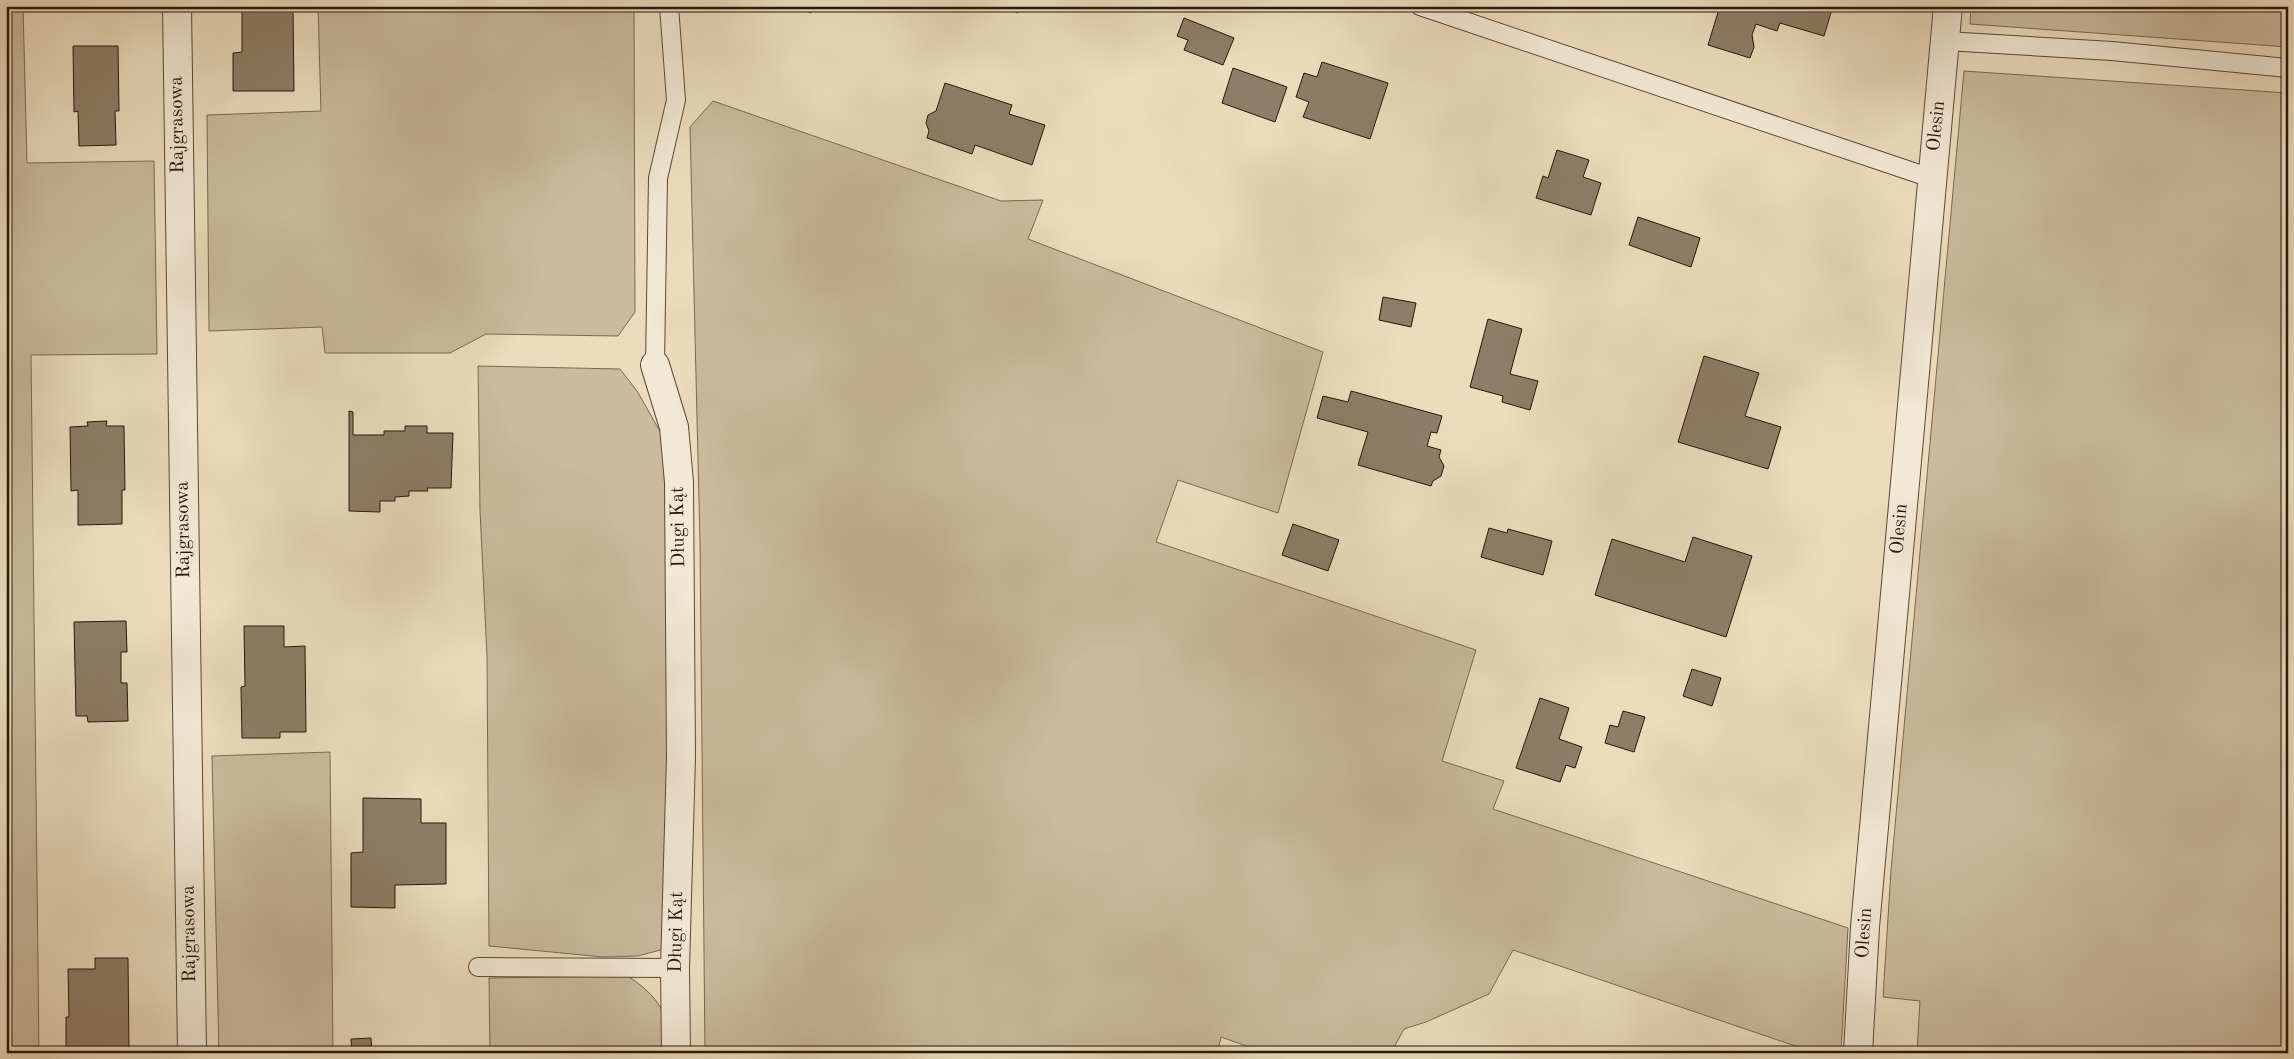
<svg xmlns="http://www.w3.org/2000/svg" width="2294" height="1059" font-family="'Old Standard TT',serif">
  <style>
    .green { fill: #caba9e; stroke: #7a6854 }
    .building { fill: #8e7d67; stroke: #291609 }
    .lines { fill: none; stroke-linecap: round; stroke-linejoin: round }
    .lane-casing { stroke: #5a4836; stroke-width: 20 }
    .street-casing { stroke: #5a4836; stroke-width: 30 }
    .lane { stroke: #f2e8d4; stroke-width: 18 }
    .street { stroke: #f2e8d4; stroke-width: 28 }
    .labels { text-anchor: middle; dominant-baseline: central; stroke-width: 4; stroke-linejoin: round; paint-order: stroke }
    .street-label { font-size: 19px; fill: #291609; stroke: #f2e8d4 }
  </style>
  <rect width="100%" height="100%" fill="#ebdcbd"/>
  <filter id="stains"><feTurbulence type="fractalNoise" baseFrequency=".004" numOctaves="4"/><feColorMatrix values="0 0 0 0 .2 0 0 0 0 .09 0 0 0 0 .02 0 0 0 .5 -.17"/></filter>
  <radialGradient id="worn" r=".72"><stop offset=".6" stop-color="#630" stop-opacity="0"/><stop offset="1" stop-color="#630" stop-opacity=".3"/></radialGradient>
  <path class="green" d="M6,6H23L27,163L154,161L157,354L31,355L39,1053H6Z
    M318,6H634L635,312L618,336L486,334L450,353H325L322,327L209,331L207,115L321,111Z
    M1971,6H2288V47L1970,24Z
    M1964,71L2288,93V1053H1917L1920,1001L1883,997L1891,870Z
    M713,101L1001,201L1043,200L1028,239L1323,352L1278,513L1178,480L1156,542L1476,650L1442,761L1504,781L1493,809L1848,928L1841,1053H1817L1810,1051L1513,950L1489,994L1426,1022L1404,1029L1391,1053H1266L1221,1037L1217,1053H705L700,542L690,127Z
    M478,366L620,369L637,391L661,433L666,470L671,654L664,949L638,956L603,957L489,946L487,656L480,510Z
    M330,752L333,1053H219L212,756Z
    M628,976C660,998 669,1013 669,1053H490L489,978Z"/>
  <path class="building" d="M791,6H813L811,13Z
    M1000,6H1020L1018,13Z
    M1723,6H1833L1824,36L1780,23L1777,31L1756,24L1752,35L1754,47L1750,58L1708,45L1719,9Z
    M242,9H293L294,91H233V53L242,52Z
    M1184,18L1234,38L1223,65L1184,50L1188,40L1177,36Z
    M73,46H118L119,111H115L116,145L79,146L78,111L74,112Z
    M1322,62L1388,83L1370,139L1303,117L1309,102L1296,97L1304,73L1317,77Z
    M1233,68L1287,87L1275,122L1222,103Z
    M945,83L1012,105L1009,114L1045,125L1032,165L975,145L972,154L927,138L929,131L926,123L928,115L936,111Z
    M1557,150L1589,160L1583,177L1601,183L1591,215L1536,198L1543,176L1548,178Z
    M1638,217L1700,238L1691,267L1629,245Z
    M1383,297L1416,303L1411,327L1379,320Z
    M1488,319L1522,329L1510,374L1538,381L1530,410L1502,402L1503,396L1470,387Z
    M1704,356L1759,373L1745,416L1781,427L1768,469L1678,442Z
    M1351,391L1442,416L1437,433L1431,432L1427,446L1441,450L1439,457L1444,466L1441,476L1433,481L1431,486L1358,465L1368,432L1317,418L1323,396L1348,402Z
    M349,411L353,412V435H384V431H405V426H427V433H453L451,488H427L428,491H409V496L395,497V501H380V512L349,511Z
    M107,421L106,426H124L125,490H122V524L78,525V490L71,491L70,427L88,426L87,422Z
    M1293,524L1339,540L1328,571L1282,555Z
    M1489,528L1507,533L1508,529L1552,541L1543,575L1481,557Z
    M1693,537L1752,556L1726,637L1595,595L1612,539L1685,562Z
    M126,621L127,652H121V683H127L128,721L88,722L87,716H76L74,622Z
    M244,626H284V647L305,646L306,732H280V738H242L241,687L245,686Z
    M1692,669L1721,678L1712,706L1683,696Z
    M1540,698L1569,708L1559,739L1582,747L1575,768L1566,765L1560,782L1516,768Z
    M1623,711L1645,717L1634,752L1605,743L1610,725L1618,727Z
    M363,798L421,799V823H446V884L395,885V908L351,907V853L363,852Z
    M95,958H128L129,1053H66V1017H69L68,969H95Z
    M371,1038L372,1053H352L351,1039Z"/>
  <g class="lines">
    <g class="lane-casing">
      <path id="lane" d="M1420,6L1931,178
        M1946,41L2112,51L2288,68
        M655,365L658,178L676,100L669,6
        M478,967L675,968"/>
    </g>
    <g class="street-casing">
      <path id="street" d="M177,6L192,1053
        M655,365L674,427L679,482L681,757L675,968L676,1053
        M1858,1053L1865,927L1948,6"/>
    </g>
    <use href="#lane" class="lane"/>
    <use href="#street" class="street"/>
  </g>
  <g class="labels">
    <g class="street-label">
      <text transform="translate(178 125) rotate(-91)">Rajgrasowa</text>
      <text transform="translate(1937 126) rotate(-84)">Olesin</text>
      <text transform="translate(679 527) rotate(-91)">Długi Kąt</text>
      <text transform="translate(1900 529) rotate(-85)">Olesin</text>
      <text transform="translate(184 530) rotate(-91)">Rajgrasowa</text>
      <text transform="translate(677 932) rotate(-89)">Długi Kąt</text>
      <text transform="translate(1865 933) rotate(-86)">Olesin</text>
      <text transform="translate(190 934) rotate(-91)">Rajgrasowa</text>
    </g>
  </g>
  <rect width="2294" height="1059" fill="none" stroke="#ebdcbd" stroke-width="25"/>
  <rect x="8" y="8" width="2279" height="1044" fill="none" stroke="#291609" stroke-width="2.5"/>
  <rect x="12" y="12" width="2269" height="1034" fill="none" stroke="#291609"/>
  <rect width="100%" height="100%" filter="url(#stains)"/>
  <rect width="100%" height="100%" fill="url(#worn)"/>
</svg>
